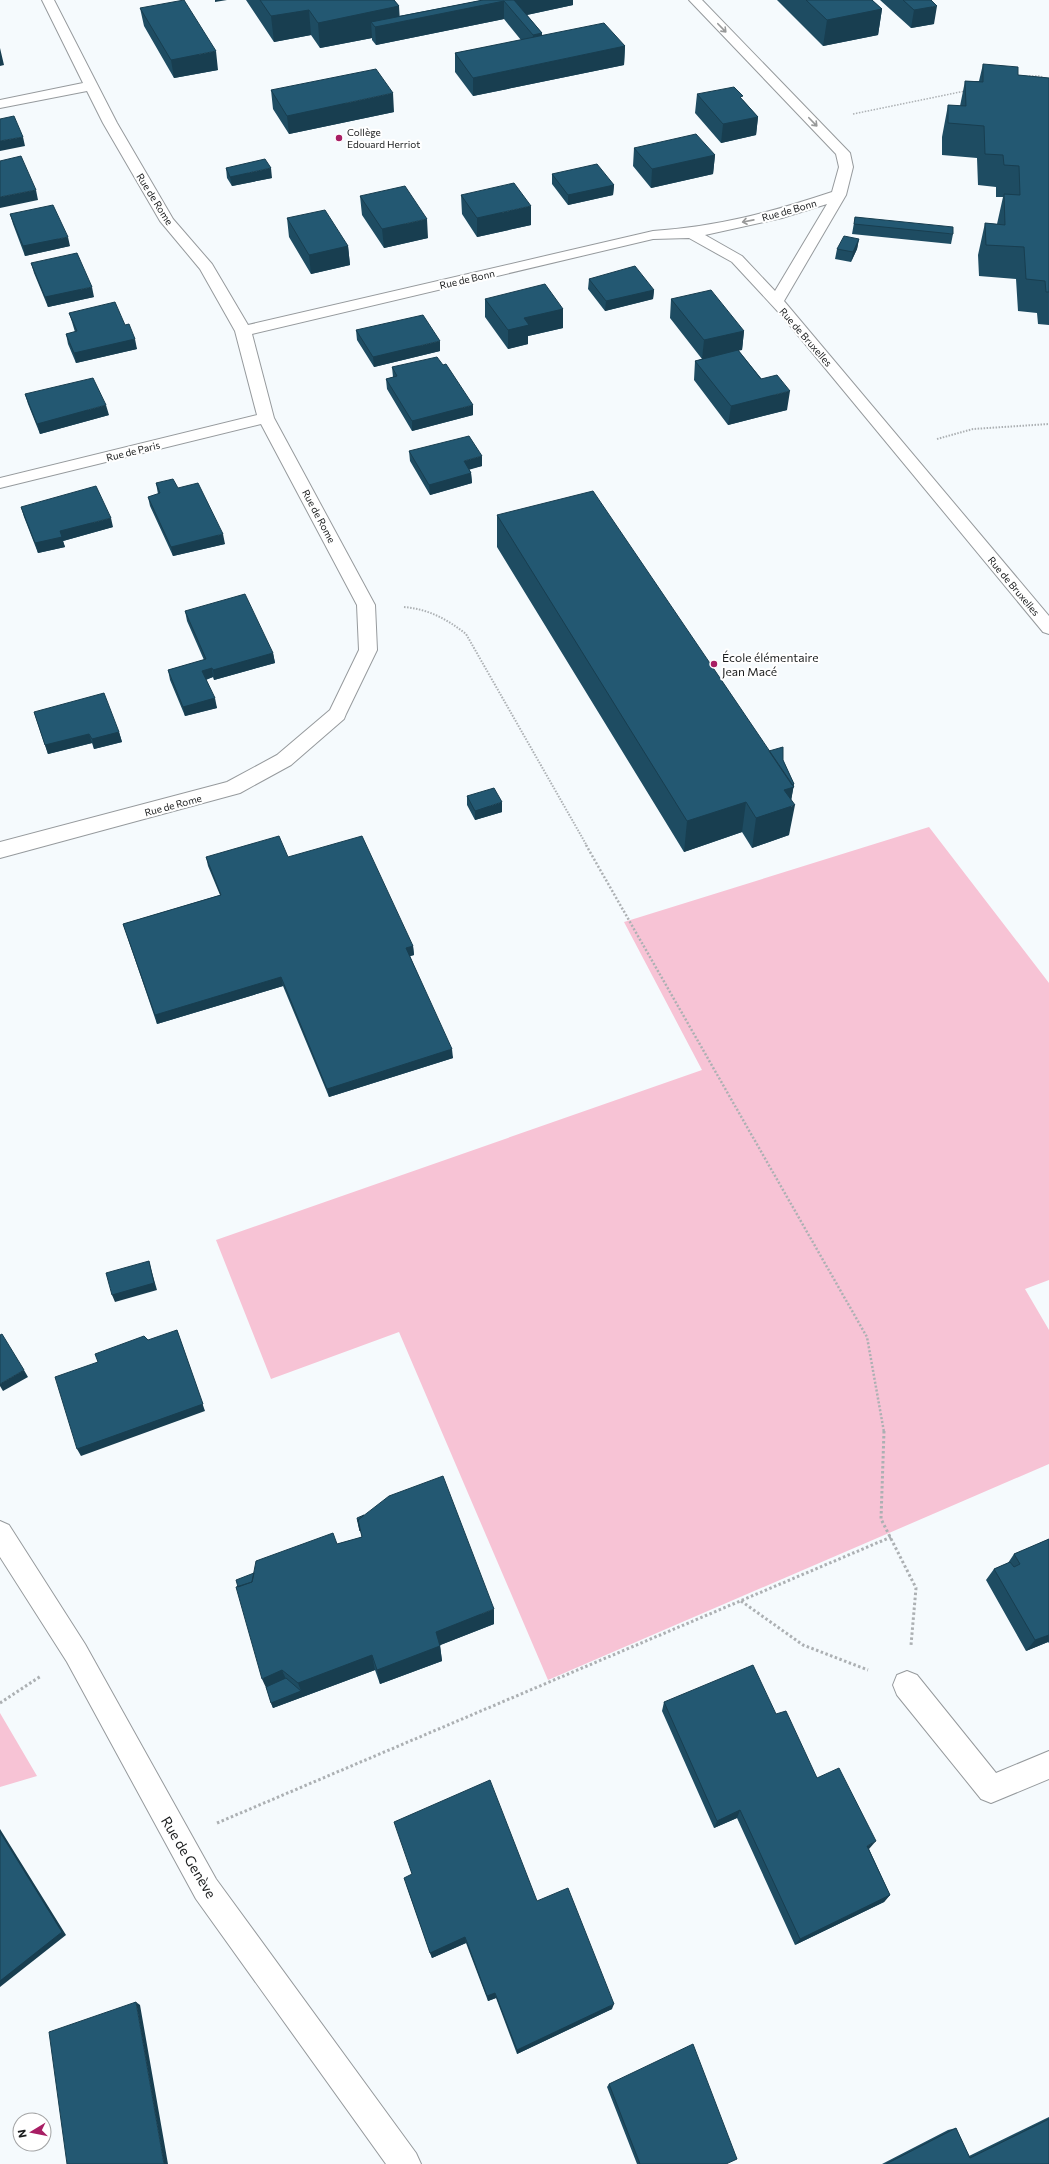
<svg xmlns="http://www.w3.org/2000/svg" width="1049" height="2164" font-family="Commissioner,sans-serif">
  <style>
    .green { fill: #f7c3d5 }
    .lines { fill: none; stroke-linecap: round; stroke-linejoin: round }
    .street-casing { stroke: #969a9d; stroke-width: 2 }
    .path-far3 { stroke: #acb0b3; stroke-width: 1.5; stroke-dasharray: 1.5 1.5; stroke-linecap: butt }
    .path-far2 { stroke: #acb0b3; stroke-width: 2; stroke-dasharray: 1.5 1.5; stroke-linecap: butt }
    .path-far1 { stroke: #acb0b3; stroke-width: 2.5; stroke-dasharray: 2 2; stroke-linecap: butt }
    .path { stroke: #acb0b3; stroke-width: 3; stroke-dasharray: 2.5 2.5; stroke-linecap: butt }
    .street { fill: #fff; fill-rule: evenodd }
    .wall { fill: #1e4c62 }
    .shaded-wall { fill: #183e50 }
    .building { fill: #235872; stroke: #183e50 }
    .oneway { stroke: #989999 }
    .poi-dot { fill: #a81e64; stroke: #fff; stroke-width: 1.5 }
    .labels { text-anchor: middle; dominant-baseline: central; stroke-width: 4; stroke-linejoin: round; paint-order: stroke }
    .far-poi-label { font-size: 10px; fill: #1a1c1d; stroke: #fff; text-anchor: start }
    .far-street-label { font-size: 10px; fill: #1a1c1d; stroke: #fff }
    .poi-label { font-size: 12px; fill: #1a1c1d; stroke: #fff; text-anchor: start }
    .near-street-label { font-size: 14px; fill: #1a1c1d; stroke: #fff }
  </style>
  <rect width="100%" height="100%" fill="#f5fafd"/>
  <path class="green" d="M929,827L1049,983V1280L1025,1289L1049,1330V1464L548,1680L399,1332L271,1379L216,1240L702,1070L624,922Z
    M0,1713L37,1776L0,1787Z"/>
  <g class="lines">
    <g class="street-casing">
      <path id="street" d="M42,0H54L117,123L173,219L212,264L248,325L653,231C717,227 772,212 832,192L839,167L836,154L689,0H702L850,153L853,167L846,195L784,301L1049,616V634L1043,632L782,316L732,262L689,238L653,239L252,334L274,418L375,605L377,650L346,714L344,719L291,765L240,793L0,858V842L227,782L277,755L330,710L359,650L357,605L261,424L0,488V478L257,415L235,331L200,269L160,221L103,123L87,91L0,108V100L83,83ZM827,204L775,291L742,256L705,235L782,218Z
        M0,1521L9,1525L85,1644L216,1879L416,2153L421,2164H386L196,1899L67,1662L0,1557Z
        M907,1671L917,1675L996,1773L1049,1751V1779L991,1803L981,1799L897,1695L893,1685L897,1675Z"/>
    </g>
    <path class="path-far3" d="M1029,76H1040L1049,80
      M853,114L965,91"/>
    <path class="path-far2" d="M937,439L973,429L1049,424
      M404,607C428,609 447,619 466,634L587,846"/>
    <path class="path-far1" d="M586,845L867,1337L884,1432"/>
    <path class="path" d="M884,1431L881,1519L916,1588L911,1645
      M741,1601L803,1645L868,1670
      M0,1703L41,1676
      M217,1823L891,1537"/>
    <use href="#street" class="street"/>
  </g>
  <path class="wall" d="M246,0H394L399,6V16L483,0H573V5L527,15L542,33V35L625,46L624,65L473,96L455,72V53L521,40L504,19L376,45L372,40V38L320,48L311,35L274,42Z
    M777,0H872L882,9L878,35L823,46Z
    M880,0H931L934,24L911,28Z
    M140,8L218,70L174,78L144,26Z
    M983,64L1018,75L1049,78V325L1038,324L1037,313L1018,311L1016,279L979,276L978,255L985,223L997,224L1003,197H996V187L978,185L977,158L942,155V137L948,105L960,106L965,81H979Z
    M271,90L394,112L289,134L273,109Z
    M697,94L743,100L758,117L756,135L721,143L695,113Z
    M634,148L715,155L713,174L651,188L633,166Z
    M226,168L272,178L232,186L227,178Z
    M552,174L614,185L613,195L568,205L552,184Z
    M461,195L531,225L477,237L462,214Z
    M360,196L428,238L384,248L362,215Z
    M10,214L70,246L25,256L13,224Z
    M855,217L953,234L951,244L852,234Z
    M287,218L348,246L350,265L311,274L289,237Z
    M859,239L857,249L851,262L835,259L837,249Z
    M31,263L94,297L48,307L34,273Z
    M589,279L654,290L653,299L605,311L588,289Z
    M485,299L563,309V328L528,336V344L508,349L485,317Z
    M671,299L744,331L742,350H738L787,410L728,425L694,380L695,361L702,359L670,318Z
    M69,313L125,325L137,349L76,363L68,344L66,334L75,332L72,322Z
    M356,330L440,351L374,367L357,340Z
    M392,367L473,415L412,431L387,389L386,379L393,377Z
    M25,394L109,415L40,434L28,404Z
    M409,451L482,466L469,469L471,473L472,483L430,495L410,461Z
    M156,483L178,488L225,544L173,556L150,506L148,497L158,494Z
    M21,507L113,527L63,541L65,547L38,553L24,517Z
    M497,515L769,751L783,760L794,784L791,800L789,835L752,848L742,832L684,852L497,547Z
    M185,611L273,653L275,663L214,680L213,677L206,680L217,708L185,716L170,680L168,670L204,660L187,621Z
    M34,712L119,732L122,742L94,749L92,743L48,754Z
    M467,796L502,812L475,820L467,805Z
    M206,857H288L413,946L414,955L410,956L453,1058L329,1097L283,986L157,1024L123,924L220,895L208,866Z
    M357,1518L494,1624L440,1645L442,1661L380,1684L375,1670L273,1708L271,1703L238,1587L337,1544L362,1537Z
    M1049,1539V1643L1048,1642L1026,1651L986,1580L994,1569L1008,1563L1014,1554Z
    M664,1702L776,1714L817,1778L869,1849L890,1895L884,1902L795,1945L737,1818L714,1828L662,1711Z
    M406,1884L537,1901L612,2009L517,2054L496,1998L488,2001L466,1943L432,1958Z
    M609,2084L726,2164H637L607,2087Z
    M1049,2117V2164H882L948,2130L956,2128L969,2156Z"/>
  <path class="shaded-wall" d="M215,0H227L215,2Z
    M514,0H573V5L517,17Z
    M504,1V19L376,45L375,27L371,22L372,38L320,48L318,23L399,6L400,22Z
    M937,6L934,24L911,28L914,10Z
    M882,9L878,35L823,46L827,20Z
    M309,10L311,35L274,42L271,16Z
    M542,33V52L532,54L533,35Z
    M625,46L624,65L473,96V78Z
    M0,48L4,65L0,66Z
    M216,51L218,70L174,78L171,60Z
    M393,93L394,112L289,134L287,116Z
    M758,117L756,135L721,143L723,124Z
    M23,137L25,146L0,151V141Z
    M715,155L713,174L651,188L652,169Z
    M271,168L272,178L232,186L230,177Z
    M614,185L613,195L568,205V195Z
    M36,190L38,200L0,208V197Z
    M531,206V225L477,237V218Z
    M427,219L428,238L384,248L382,229Z
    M68,237L70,246L25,256L23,246Z
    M859,239L857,249L851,262L853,252Z
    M348,246L350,265L311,274L309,255Z
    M92,287L94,297L48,307L45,297Z
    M654,290L653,299L605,311L606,301Z
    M563,309V328L528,336V344L508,349V330L524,318Z
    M744,331L742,350L702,359L704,340Z
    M135,339L137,349L76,363L74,353Z
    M440,341V351L374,367L373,357Z
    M790,391L787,410L728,425L731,406Z
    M106,405L109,415L40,434L37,424Z
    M473,405V415L412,431V421Z
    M482,456V466L465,471L464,461Z
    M471,473L472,483L430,495L429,485Z
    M111,518L113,527L63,541L65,547L38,553L35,543L60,531Z
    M223,534L225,544L173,556L171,547Z
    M273,653L275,663L214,680L213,670Z
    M212,668L213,677L204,680L202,671Z
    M215,698L217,708L185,716L183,707Z
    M119,732L122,742L94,749L92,739Z
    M89,734L92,743L48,754L45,745Z
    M794,784L790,807L795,805L789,835L752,848L756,818L778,790Z
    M502,802V812L475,820V811Z
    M746,802L742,832L684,852L687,821Z
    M413,946L414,955L407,957L406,948Z
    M281,977L283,986L157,1024L155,1015Z
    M452,1049L453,1058L329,1097L327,1089Z
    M149,1261L151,1269L157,1290L115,1302L112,1295Z
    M177,1330L205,1411L81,1456L77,1449Z
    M24,1370L28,1377L3,1391L0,1386V1384Z
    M494,1609V1624L438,1646L436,1632Z
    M1049,1635V1641L1048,1642L1026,1651L1035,1640Z
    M440,1646L442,1661L380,1684L377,1670Z
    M372,1655L375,1670L273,1708L271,1703L301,1691L298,1683Z
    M282,1670L288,1684L268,1692L262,1679Z
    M740,1810L737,1818L714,1828L717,1821Z
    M0,1829L66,1935L0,1987Z
    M876,1841L869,1849L861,1853L867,1846Z
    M890,1895L884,1902L795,1945L800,1939Z
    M465,1937L466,1943L432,1958L430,1953Z
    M495,1993L496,1998L488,2001L487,1996Z
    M136,2002L140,2005L168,2164H164Z
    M614,2004L612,2009L517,2054V2050Z"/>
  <path class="building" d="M184,0L216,51L171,60L140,8Z
    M260,0H394L399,6L318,23L309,10L271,16Z
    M483,0H514L542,33L533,35L504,1L375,27L371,22Z
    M806,0H872L882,9L827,20Z
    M903,0H931L937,6L914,10Z
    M604,23L625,46L473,78L455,53Z
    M983,64L1018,67V75L1049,78V292H1046L1045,281L1026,279L1024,247L986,245L985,223L1005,225L1004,194L1020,195L1019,166L1004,165L1003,155L985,154L984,126L948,123V105L966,106L965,81L983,82Z
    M376,69L393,93L287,116L271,90Z
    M734,87L743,96L740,97L758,117L723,124L697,94Z
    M14,116L23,137L0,141V119Z
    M696,134L715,155L652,169L634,148Z
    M21,156L36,190L0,197V161Z
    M265,159L271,168L230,177L226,168Z
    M597,164L614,185L568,195L552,174Z
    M514,183L531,206L477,218L461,195Z
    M405,186L427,219L382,229L360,196Z
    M53,205L68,237L23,246L10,214Z
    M325,210L348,246L309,255L287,218Z
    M855,217L953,227V234L854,224Z
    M844,236L859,239L853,252L837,249Z
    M77,253L92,287L45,297L31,263Z
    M635,266L654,290L606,301L589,279Z
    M545,284L563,309L524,318L529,325L508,330L485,299Z
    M711,290L744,331L704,340L671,299Z
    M115,302L125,325L129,324L135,339L74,353L66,334L77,331L69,313Z
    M423,315L440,341L373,357L356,330Z
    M738,350L761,379L777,375L790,391L731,406L695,361Z
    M437,357L443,365L446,364L473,405L412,421L386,379L397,376L392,367Z
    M93,378L106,405L37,424L25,394Z
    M469,436L482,456L464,461L471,473L429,485L409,451Z
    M173,479L178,488L198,483L223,534L171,547L148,497L160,493L156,483Z
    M96,486L111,518L60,531L62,537L35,543L21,507Z
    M593,491L794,787L784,790L795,805L756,818L746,802L687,821L497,515Z
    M245,594L273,653L213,670L212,668L202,671L215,698L183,707L168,670L206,659L185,611Z
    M104,693L119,732L92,739L89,734L45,745L34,712Z
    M783,747V760L794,784L792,785L769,751Z
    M494,788L502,802L475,811L467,796Z
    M279,836L288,857L362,836L413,946L406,948L452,1049L327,1089L281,977L155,1015L123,924L221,895L206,857Z
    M149,1261L154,1283L112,1295L106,1273Z
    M177,1330L203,1404L77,1449L55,1377L98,1362L95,1354L144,1336L148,1340Z
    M2,1334L24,1370L0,1384V1335Z
    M443,1476L494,1609L436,1632L440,1646L377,1670L372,1655L298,1683L282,1670L262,1679L236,1587L252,1582L256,1561L333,1533L337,1544L362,1537L358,1520L389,1496Z
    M364,1515L358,1520L360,1531L357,1518Z
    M1049,1539V1635L1035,1640L994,1569L1010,1562L1014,1567L1020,1564L1014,1554Z
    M254,1573L252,1582L238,1587L236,1580Z
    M753,1665L776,1714L786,1711L817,1778L839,1768L876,1841L867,1846L890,1895L800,1939L740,1810L717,1821L664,1702Z
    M286,1678L301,1691L271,1703L266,1687Z
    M490,1780L537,1901L568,1888L614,2004L517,2050L495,1993L487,1996L465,1937L430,1953L404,1878L412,1874L394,1822Z
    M0,1832L62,1932L0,1981Z
    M136,2002L164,2164H67L49,2032Z
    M693,2044L737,2159L726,2164H640L609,2084Z
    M1049,2119V2164H886L956,2128L970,2158Z"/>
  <defs><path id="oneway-shaft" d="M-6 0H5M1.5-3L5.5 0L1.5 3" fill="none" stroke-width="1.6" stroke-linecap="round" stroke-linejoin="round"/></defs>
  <g class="oneway">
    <use href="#oneway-shaft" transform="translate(722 28) rotate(46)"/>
    <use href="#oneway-shaft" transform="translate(813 122) rotate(46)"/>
    <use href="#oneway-shaft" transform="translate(748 221) rotate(169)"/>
  </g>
  <g class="poi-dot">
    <circle cx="339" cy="138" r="4"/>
    <circle cx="714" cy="664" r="4"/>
  </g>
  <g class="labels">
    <g class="far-poi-label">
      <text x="347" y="132">Collège<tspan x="347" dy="12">Edouard Herriot</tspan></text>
    </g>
    <g class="far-street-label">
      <text transform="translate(155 199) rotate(58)">Rue de Rome</text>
      <text transform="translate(789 210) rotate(-16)">Rue de Bonn</text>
      <text transform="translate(467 279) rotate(-13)">Rue de Bonn</text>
      <text transform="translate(806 337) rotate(49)">Rue de Bruxelles</text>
      <text transform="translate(133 451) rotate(-14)">Rue de Paris</text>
      <text transform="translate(319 516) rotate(62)">Rue de Rome</text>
      <text transform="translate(1014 586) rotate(50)">Rue de Bruxelles</text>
      <text transform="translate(173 805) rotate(-15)">Rue de Rome</text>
    </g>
    <g class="poi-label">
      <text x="722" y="657">École élémentaire<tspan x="722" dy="14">Jean Macé</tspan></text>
    </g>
    <g class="near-street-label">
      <text transform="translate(189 1857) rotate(59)">Rue de Genève</text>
    </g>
  </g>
  <g transform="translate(32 2132) rotate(260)"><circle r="19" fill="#ffffff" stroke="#a3a4a5"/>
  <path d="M0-3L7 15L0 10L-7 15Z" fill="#a81e64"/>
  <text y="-6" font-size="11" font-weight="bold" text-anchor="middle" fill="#1a1c1d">N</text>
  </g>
</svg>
